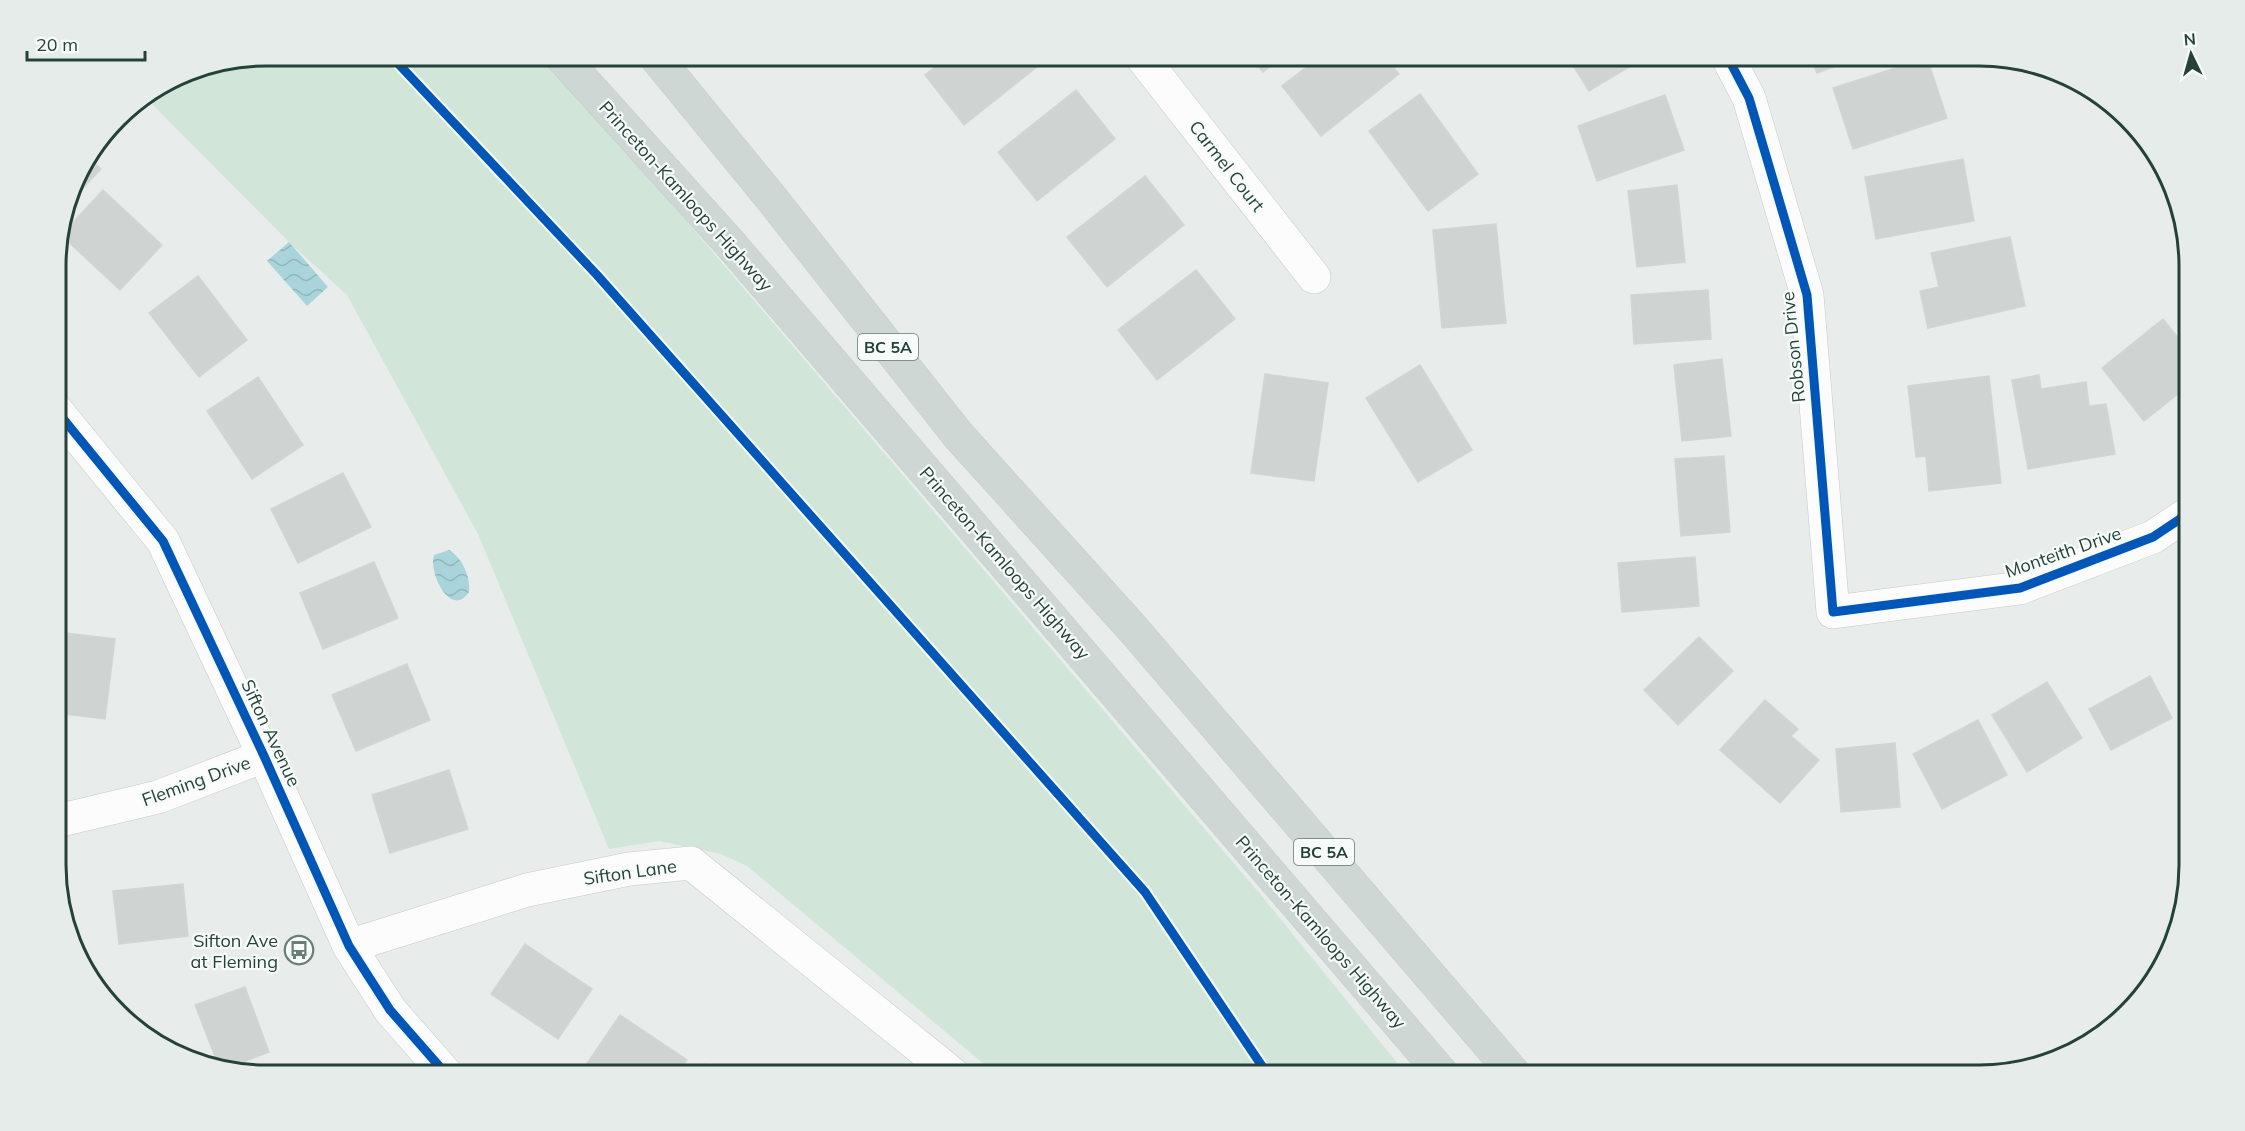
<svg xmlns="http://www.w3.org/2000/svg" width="2245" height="1131" font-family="Mulish,sans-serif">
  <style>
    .green { fill: #d1e6d8 }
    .water { fill: url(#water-waves) }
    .building { fill: #cfd4d2; stroke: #d1d6d4; stroke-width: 1.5 }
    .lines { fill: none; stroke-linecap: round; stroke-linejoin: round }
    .minor-casing { stroke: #c5cac8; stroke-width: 34 }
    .major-casing { stroke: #c3ccc9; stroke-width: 34 }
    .minor { stroke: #fcfcfc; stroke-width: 33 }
    .major { stroke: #cfd7d5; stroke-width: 33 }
    .cycleway-casing { stroke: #f7fbf9; stroke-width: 13 }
    .cycleway { stroke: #0057b8; stroke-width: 9 }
    .labels { text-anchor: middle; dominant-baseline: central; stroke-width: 4.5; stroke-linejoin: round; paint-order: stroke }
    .shield { fill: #f7fbf9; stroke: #637a73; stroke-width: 1.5 }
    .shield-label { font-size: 16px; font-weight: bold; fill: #24423a }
    .street-label { font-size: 18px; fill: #24423a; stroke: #f7fbf9 }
    .poi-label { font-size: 18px; fill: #24423a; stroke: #f7fbf9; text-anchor: end }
    .rim { fill: none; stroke: #24423a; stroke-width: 3 }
  </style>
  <defs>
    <pattern id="water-waves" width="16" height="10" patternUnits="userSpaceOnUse" patternTransform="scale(1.5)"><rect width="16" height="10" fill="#a9d4db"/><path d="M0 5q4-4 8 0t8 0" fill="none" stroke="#91b7bd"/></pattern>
  </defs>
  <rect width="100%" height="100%" fill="#e8edeb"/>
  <path class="green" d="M266,56H538L624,148L1266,901L1407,1075H997L747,866L721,854L659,841L609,849L478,534L347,295L289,242L145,97L186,71Z"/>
  <path class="water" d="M289,242L328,287L307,306L267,261Z
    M449,550C462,557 471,578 469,592C450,620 428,571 434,555Z"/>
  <path class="building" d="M950,56H1036L1042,63L964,125L925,75Z
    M1250,56H1283L1263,72Z
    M1321,56H1384L1399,74L1321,136L1282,86Z
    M1567,56H1636L1639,61L1589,91Z
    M1810,56H1863L1817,73Z
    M1927,58L1947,118L1853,149L1833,88Z
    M1076,90L1115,139L1037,201L998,152Z
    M1420,94L1478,174L1428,211L1369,131Z
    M1665,95L1684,150L1597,181L1578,126Z
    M89,158L101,169L69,203L77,173Z
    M1963,159L1974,221L1876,239L1865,177Z
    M1145,176L1184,225L1107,287L1067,237Z
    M1677,185L1685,262L1637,267L1628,191Z
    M103,190L162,245L120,290L61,235Z
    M1496,224L1506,323L1442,328L1433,230Z
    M2010,237L2025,306L1928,328L1920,291L1939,287L1931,253Z
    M1196,270L1235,319L1157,380L1118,330Z
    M198,276L247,340L199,377L149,313Z
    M1708,290L1711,339L1634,344L1631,295Z
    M2163,319L2188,350V386L2144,421L2102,368Z
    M1722,359L1731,436L1682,441L1674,365Z
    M1420,365L1472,450L1418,482L1366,398Z
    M1265,374L1328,383L1314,481L1251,473Z
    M2039,375L2041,389L2086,382L2089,406L2106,404L2115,454L2028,469L2012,380Z
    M1989,376L2001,483L1929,491L1926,456L1916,457L1908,386Z
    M258,377L303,445L252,479L207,411Z
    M1724,456L1730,532L1681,536L1675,459Z
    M343,473L371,527L298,563L271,509Z
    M1695,557L1699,606L1622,612L1618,563Z
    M374,562L398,618L323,649L300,593Z
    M57,632L115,639L105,719L57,713Z
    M1699,637L1733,671L1678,725L1644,690Z
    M407,664L430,720L356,751L332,695Z
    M2150,676L2172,718L2111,750L2089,709Z
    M2189,680V698L2181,685Z
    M2047,682L2082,738L2027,772L1992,715Z
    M1765,700L1798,729L1791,736L1819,760L1780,803L1720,750Z
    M1978,720L2007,775L1942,809L1913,754Z
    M1895,743L1900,807L1841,812L1836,749Z
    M449,770L468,829L390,853L372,795Z
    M183,884L188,936L119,944L113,891Z
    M525,944L592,989L558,1039L491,994Z
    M245,987L269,1052L230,1067L218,1064L195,1005Z
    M620,1015L687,1060L676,1075H601L586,1065Z
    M704,1064L721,1075H697Z"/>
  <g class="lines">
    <g class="minor-casing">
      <path id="minor" d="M1141,56L1314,277
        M1727,56L1749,98L1807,295L1833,612L2020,588L2153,537L2189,513
        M56,410L163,541L264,756L349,946L390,1010L447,1075
        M57,821L158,797L264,756
        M349,946L527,890L629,869L691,863L954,1075"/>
    </g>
    <g class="major-casing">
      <path id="major" d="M561,56L733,247L1443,1075
        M655,56L772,199L958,435L1133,629L1515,1075"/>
    </g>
    <use href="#minor" class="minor"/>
    <use href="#major" class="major"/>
    <g class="cycleway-casing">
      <path id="cycleway" d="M391,56L597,275L1145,892L1268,1075
        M1727,56L1749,98L1807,295L1833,612L2020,588L2153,537L2189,513
        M56,410L163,541L264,756L349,946L390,1010L447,1075"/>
    </g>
    <use href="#cycleway" class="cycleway"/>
  </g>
  <defs>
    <g id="bus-ring" transform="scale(1.5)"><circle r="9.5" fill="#f7fbf9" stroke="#697e78" stroke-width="1.5"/><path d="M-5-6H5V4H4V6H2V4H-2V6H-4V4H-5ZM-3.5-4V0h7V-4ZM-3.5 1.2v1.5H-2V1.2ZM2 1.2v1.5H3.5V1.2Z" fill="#697e78"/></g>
  </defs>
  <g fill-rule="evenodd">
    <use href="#bus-ring" x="299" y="950"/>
  </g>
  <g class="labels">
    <g class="shield">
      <rect x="858" y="334" width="60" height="26" rx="4.5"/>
      <rect x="1294" y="839" width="60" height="26" rx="4.5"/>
    </g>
    <g class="shield-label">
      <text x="888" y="347">BC 5A</text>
      <text x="1324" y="852">BC 5A</text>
    </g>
    <g class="street-label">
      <text transform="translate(1227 166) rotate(52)">Carmel Court</text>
      <text transform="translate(686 196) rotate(48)">Princeton-Kamloops Highway</text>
      <text transform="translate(1793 347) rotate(-96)">Robson Drive</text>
      <text transform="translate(2063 552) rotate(-19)">Monteith Drive</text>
      <text transform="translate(1005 563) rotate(49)">Princeton-Kamloops Highway</text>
      <text transform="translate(271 733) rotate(65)">Sifton Avenue</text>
      <text transform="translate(196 781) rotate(-20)">Fleming Drive</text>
      <text transform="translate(630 872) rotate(-8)">Sifton Lane</text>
      <text transform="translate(1321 932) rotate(49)">Princeton-Kamloops Highway</text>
    </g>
    <g class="poi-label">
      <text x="278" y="940">Sifton Ave<tspan x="278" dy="21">at Fleming</tspan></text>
    </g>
  </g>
  <path d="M0 0H2245V1131H0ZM266 66H1979A200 200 0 0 1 2179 266V865A200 200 0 0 1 1979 1065H266A200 200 0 0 1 66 865V266A200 200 0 0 1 266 66Z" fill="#e6ecea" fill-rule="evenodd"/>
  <path class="rim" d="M266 66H1979A200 200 0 0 1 2179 266V865A200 200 0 0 1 1979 1065H266A200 200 0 0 1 66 865V266A200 200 0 0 1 266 66Z"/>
  <g transform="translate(2191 54) rotate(355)" stroke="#f7fbf9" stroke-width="4.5" paint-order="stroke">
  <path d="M0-4.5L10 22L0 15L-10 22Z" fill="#24423a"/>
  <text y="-9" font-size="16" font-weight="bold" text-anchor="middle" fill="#24423a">N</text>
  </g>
  <path d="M27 51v9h118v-9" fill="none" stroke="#24423a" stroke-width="3"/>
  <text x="36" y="51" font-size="18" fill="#24423a" stroke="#f7fbf9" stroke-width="4.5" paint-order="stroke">20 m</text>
</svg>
